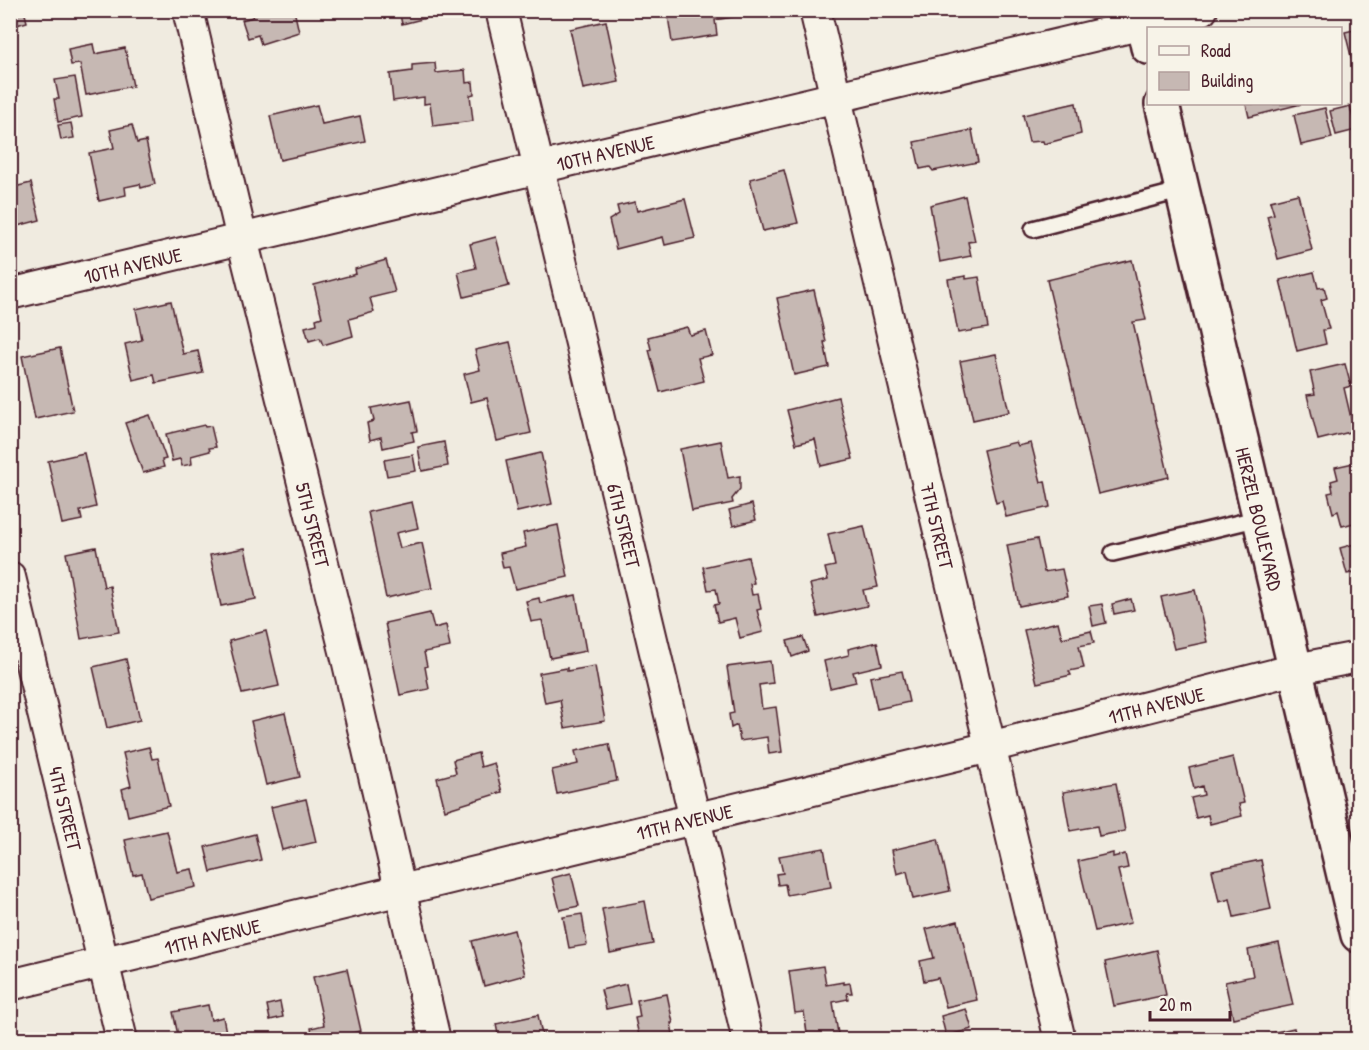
<svg xmlns="http://www.w3.org/2000/svg" width="1369" height="1050" font-family="'Patrick Hand',sans-serif">
  <style>
    .building { fill: #c6b8b3; stroke: #4a1f2b; stroke-width: 1.5 }
    .lines { fill: none; stroke-linecap: round; stroke-linejoin: round }
    .service-casing { stroke: #4a1f2b; stroke-width: 20 }
    .minor-casing { stroke: #4a1f2b; stroke-width: 34 }
    .tertiary-casing { stroke: #4a1f2b; stroke-width: 38 }
    .service { stroke: #f7f3e8; stroke-width: 15 }
    .minor { stroke: #f7f3e8; stroke-width: 30 }
    .tertiary { stroke: #f7f3e8; stroke-width: 33 }
    .labels { text-anchor: middle; dominant-baseline: central; stroke-width: 5; stroke-linejoin: round; paint-order: stroke }
    .street-label { font-size: 20px; fill: #4a1f2b; stroke: #f7f3e8 }
  </style>
  <rect width="100%" height="100%" fill="#f0ebe0"/>
  <filter id="ink" filterUnits="userSpaceOnUse"><feTurbulence type="fractalNoise" baseFrequency=".0167" numOctaves="2"/><feDisplacementMap in="SourceGraphic" scale="12" xChannelSelector="R" yChannelSelector="G"/><feConvolveMatrix kernelMatrix="1 2 1 2 8 2 1 2 1" color-interpolation-filters="sRGB"/></filter>
  <g filter="url(#ink)">
    <path class="building" d="M17,10H24L27,22L13,26L10,12Z
      M254,10H294L299,32L261,44L258,35L248,38L242,20L253,17L251,11Z
      M399,10H428L430,17L402,24Z
      M667,10H732L733,17L715,20L717,35L672,42Z
      M606,21L619,82L583,89L570,29Z
      M1358,29V67L1354,68L1345,32Z
      M93,44L95,54L125,48L133,86L86,95L80,64L71,65L68,49Z
      M435,63L436,73L465,70L466,83L473,82L474,94L470,95L473,121L433,126L430,103L424,104V97L393,101L390,74L412,71V65Z
      M75,77L82,117L58,122L54,99H59L55,80Z
      M1076,103L1081,134L1044,144L1043,141L1029,142L1023,115Z
      M1246,104H1301L1249,117Z
      M317,105L322,124L360,116L365,141L280,160L270,116Z
      M1350,106L1356,130L1336,135L1330,111Z
      M1325,108L1332,138L1301,145L1294,115Z
      M71,123L74,138L61,140L58,125Z
      M132,125L137,143L146,141L155,184L141,188L140,184L125,187L126,195L99,201L89,153L114,148L110,130Z
      M972,130L978,162L933,171L930,167L920,169L914,142Z
      M784,170L798,223L763,231L750,179Z
      M31,183L40,220L10,228V188Z
      M1298,194L1312,250L1278,259L1267,216L1274,214L1270,201Z
      M965,196L975,241L968,242L971,256L940,262L930,205Z
      M685,199L695,238L665,245L663,237L616,249L609,220L619,214L617,206L635,202L637,211Z
      M496,237L509,286L464,297L458,272L476,268L470,244Z
      M386,260L395,292L370,298L374,312L349,319L353,336L323,345L320,338L309,341L305,327L317,324L316,319L322,317L314,285L356,274L355,269Z
      M1132,260L1146,320L1133,322L1169,477L1098,494L1047,280Z
      M1314,272L1318,288L1324,287L1327,298L1321,300L1329,329L1323,330L1326,344L1297,351L1280,280Z
      M966,276V279L979,277L988,328L958,333L948,279Z
      M814,290L826,342H824L829,367L794,375L777,298Z
      M171,301L183,354L198,351L203,373L156,383L154,375L133,380L125,344L142,340L136,309Z
      M687,327L690,335L706,331L712,355L698,358L704,381L660,392L649,350L651,349L648,337Z
      M510,342L531,433L497,441L487,398L471,402L464,374L480,370L475,350Z
      M60,348L73,411L35,419L22,356Z
      M996,354L1009,412L973,420L960,361Z
      M1345,364L1351,386L1344,388L1354,431L1318,440L1307,395L1315,394L1310,372Z
      M838,397L853,459L821,466L815,439L796,444L787,410Z
      M411,400L417,431L412,432L414,441L383,448L381,437L370,440L367,423L374,421L371,408Z
      M150,415L166,459L162,460L164,467L143,473L125,423Z
      M204,425L205,427L211,426L216,447L209,448L210,451L191,456L192,464L182,466L180,459L172,461L166,434Z
      M721,441L728,478L740,476V489L732,499L733,503L692,511L680,449Z
      M444,442L448,466L422,471L418,447Z
      M1016,442L1018,446L1031,443L1041,482L1045,481L1050,507L1006,517L1002,501L996,503L983,450Z
      M84,453L96,507L80,511L82,520L62,524L48,461Z
      M541,453L552,504L517,512L506,461Z
      M413,455L416,471L387,476L384,460Z
      M1358,462V522L1342,526L1338,511L1333,513L1328,493L1333,492L1331,481L1338,479L1335,467Z
      M412,502L418,528L396,533L400,548L422,543L432,588L386,598L368,512Z
      M752,504L756,520L733,526L729,510Z
      M558,525L568,577L515,589L509,567L503,568L500,553L526,547L523,533Z
      M864,526L878,587L863,590L867,606L818,617L810,584L828,580L825,568L835,566L828,534Z
      M1037,539L1044,572L1062,569L1068,596L1019,606L1007,545Z
      M1358,543V591L1353,573L1347,574L1340,548Z
      M96,547L104,587L110,586L119,632L81,639L66,553Z
      M245,548L256,599L221,606L210,555Z
      M748,557L754,583L750,584L752,595L758,594L761,609L757,610L763,632L740,638L735,618L718,622L714,605L719,604L716,589L708,590L703,567Z
      M1195,590L1207,642L1174,649L1161,597Z
      M576,595L586,651L550,658L542,620L531,622L526,601L539,598L540,603Z
      M1131,599L1134,610L1114,614L1112,604Z
      M1102,604L1106,623L1093,626L1089,606Z
      M430,613L434,628L446,625L450,647L424,652L427,666L425,667L429,689L400,695L385,623Z
      M1058,622L1062,638L1091,631L1094,643L1079,646L1084,668L1069,671L1071,675L1037,683L1024,630Z
      M266,631L279,686L242,694L229,641Z
      M803,637L808,651L792,657L787,641Z
      M877,642L882,665L853,672L856,682L830,688L824,661L849,655L848,649Z
      M126,659L140,720L107,728L93,667Z
      M770,661L773,683L759,685L762,709L776,707L782,752L769,754L767,737L740,741L737,725L731,728L729,714L734,713L727,667Z
      M595,666L605,721L565,728L560,700L545,703L539,673L567,668V671Z
      M902,671L909,702L877,709L870,677Z
      M285,713L300,777L266,785L251,721Z
      M609,744L617,781L557,794L552,770L578,764L575,751Z
      M149,747L152,759L158,758L169,806L128,816L122,789L131,786L123,753Z
      M478,753L481,767L494,763L502,792L445,810L437,778L456,773L453,760Z
      M1233,757L1244,803L1239,804L1242,816L1210,824L1208,815L1196,818L1191,798L1204,795L1202,786L1194,789L1189,768Z
      M1116,783L1125,831L1099,836L1097,826L1070,831L1063,792Z
      M306,799L316,842L282,850L271,807Z
      M167,831L177,872L192,869L196,887L148,898L142,873L133,875L125,840Z
      M255,834L261,860L211,872L205,847Z
      M938,839L950,891L913,899L907,871L897,874L892,850Z
      M824,848L831,887L787,895L785,884L778,885L776,874L783,873L779,856Z
      M1113,853V857L1125,854L1128,868L1118,870L1131,923L1095,931L1078,861Z
      M1261,860L1271,909L1234,917L1230,899L1219,902L1212,870Z
      M571,873L579,906L560,910L552,878Z
      M10,894L16,915L10,916Z
      M645,901L653,944L610,953L602,909Z
      M582,914L587,945L569,948L563,917Z
      M958,921L977,1000L946,1007L938,978L924,981L920,961L934,958L926,929Z
      M514,930L525,975L484,986L472,941Z
      M1279,943L1293,1005L1233,1018L1225,982L1253,976L1248,950Z
      M1157,950L1166,995L1114,1006L1105,962Z
      M823,966L826,985L844,982V984L850,983L852,993H847L848,999L833,1002L839,1040H808L804,1012L795,1013L789,971Z
      M347,969L361,1031L323,1040H313L311,1028L324,1025L313,977Z
      M626,984L630,1004L606,1009L601,990Z
      M667,994L673,1023H671L674,1040H640L635,1018L640,1017L637,1000Z
      M280,1002L283,1017L270,1020L267,1005Z
      M208,1005L211,1020L223,1017L227,1038L179,1040L173,1012Z
      M966,1009L972,1029L946,1036L941,1016Z
      M538,1015L543,1040H499L496,1024Z
      M1294,1028L1297,1040H1229L1254,1034V1037Z"/>
    <g class="lines">
      <g class="service-casing">
        <path id="service" d="M1033,229L1183,190
          M1113,553L1260,518"/>
      </g>
      <g class="minor-casing">
        <g id="minor">
          <path id="s1" d="M188,10L242,239L347,659L435,1040"/>
          <path id="s2" d="M501,10L748,1040"/>
          <path id="s3" d="M815,10L1060,1040"/>
          <path id="s4" d="M10,294L1202,10"/>
          <path id="s5" d="M10,577L122,1040"/>
          <path id="s6" d="M10,985L990,747L1296,669L1358,657"/>
        </g>
      </g>
      <g class="tertiary-casing">
        <g id="tertiary">
          <path d="M1140,10L1148,47"/>
          <path id="s7" d="M1162,104L1358,935"/>
        </g>
      </g>
      <use href="#service" class="service"/>
      <use href="#minor" class="minor"/>
      <use href="#tertiary" class="tertiary"/>
    </g>
  </g>
  <g class="labels">
    <g class="street-label">
      <text stroke="none"><textPath href="#s4" startOffset="612">10TH AVENUE</textPath></text>
      <text stroke="none"><textPath href="#s4" startOffset="126">10TH AVENUE</textPath></text>
      <text stroke="none"><textPath href="#s7" startOffset="426">HERZEL BOULEVARD</textPath></text>
      <text stroke="none"><textPath href="#s1" startOffset="530">5TH STREET</textPath></text>
      <text stroke="none"><textPath href="#s2" startOffset="530">6TH STREET</textPath></text>
      <text stroke="none"><textPath href="#s3" startOffset="530">7TH STREET</textPath></text>
      <text stroke="none"><textPath href="#s6" startOffset="1180">11TH AVENUE</textPath></text>
      <text stroke="none"><textPath href="#s5" startOffset="238">4TH STREET</textPath></text>
      <text stroke="none"><textPath href="#s6" startOffset="694">11TH AVENUE</textPath></text>
      <text stroke="none"><textPath href="#s6" startOffset="208">11TH AVENUE</textPath></text>
    </g>
  </g>
  <rect width="1369" height="1050" fill="none" stroke="#f7f3e8" stroke-width="36"/>
  <rect x="18" y="18" width="1333" height="1014" fill="none" stroke="#4a1f2b" stroke-width="2" filter="url(#ink)"/>
  <rect x="1147" y="27" width="195" height="78" fill="#f7f3e8" stroke="#b29e9c" stroke-width="1.5"/>
  <rect x="1159" y="46" width="30" height="9" fill="#f7f3e8" stroke="#b29e9c" stroke-width="1.5"/>
  <text x="1201" y="57" font-size="18" fill="#4a1f2b">Road</text>
  <rect x="1159" y="72" width="30" height="18" fill="#c6b8b3" stroke="#b29e9c" stroke-width="1.5"/>
  <text x="1201" y="87" font-size="18" fill="#4a1f2b">Building</text>
  <path d="M1150 1011v9h80v-9" fill="none" stroke="#4a1f2b" stroke-width="3"/>
  <text x="1159" y="1011" font-size="18" fill="#4a1f2b" stroke="#f7f3e8" stroke-width="4.5" paint-order="stroke">20 m</text>
</svg>
